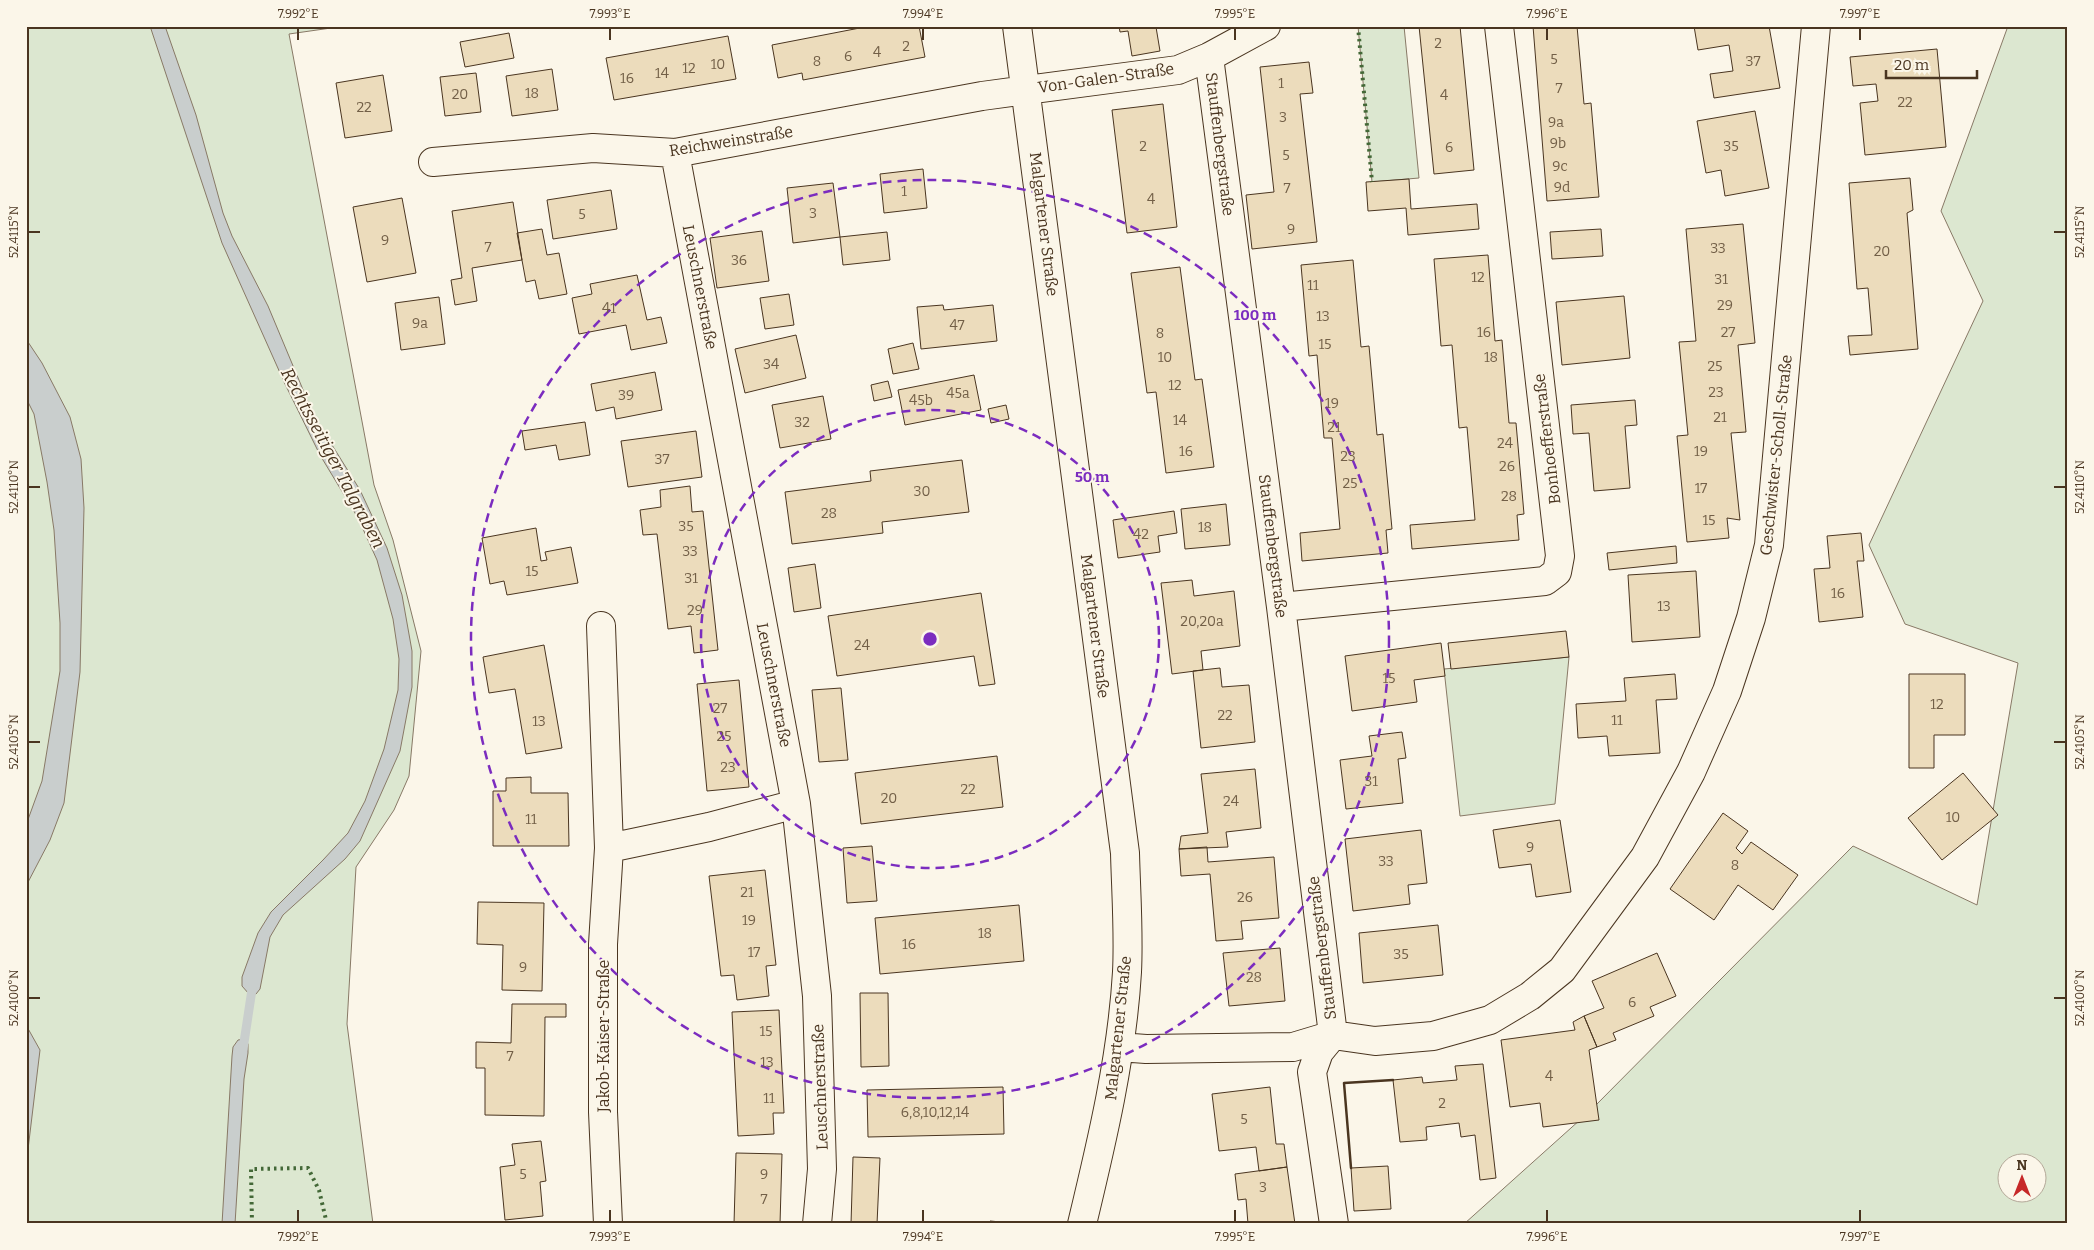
<svg xmlns="http://www.w3.org/2000/svg" width="2094" height="1250" font-family="Bitter,serif">
  <style>
    .green { fill: #dce7d0; stroke: #887966; fill-rule: evenodd }
    .water { fill: #c9cecd; stroke: #887966 }
    .lines { fill: none; stroke-linecap: round; stroke-linejoin: round }
    .stream { stroke: #c9cecd; stroke-width: 9 }
    .building { fill: #ecdcbc; stroke: #4a3520 }
    .minor-casing { stroke: #4a3520; stroke-width: 30 }
    .minor { stroke: #fbf6e9; stroke-width: 28 }
    .hedge { stroke: #436837; stroke-width: 4; stroke-dasharray: 2.5 4; stroke-linecap: butt }
    .wall { stroke: #4a3520; stroke-width: 2.5 }
    .ticks { fill: none; stroke: #4a3520; stroke-width: 2 }
    .ring { fill: none; stroke: #7b2cbf; stroke-width: 2.5; stroke-dasharray: 9 6 }
    .labels { text-anchor: middle; dominant-baseline: central; stroke-width: 4; stroke-linejoin: round; paint-order: stroke }
    .number-label { font-size: 14px; fill: #725f47 }
    .street-label { font-size: 16px; fill: #4a3520; stroke: #fbf6e9 }
    .water-label { font-size: 18px; font-style: italic; fill: #4a3520; stroke: #fbf6e9 }
    .centre { fill: #7b2cbf; stroke: #fbf6e9; stroke-width: 2.5 }
    .ring-label { font-size: 15px; text-anchor: middle; font-weight: bold; fill: #7b2cbf; stroke: #fbf6e9; stroke-width: 4; stroke-linejoin: round; paint-order: stroke }
    .neatline { fill: none; stroke: #4a3520; stroke-width: 2 }
    .ticks-label { font-size: 12px; text-anchor: middle; fill: #4a3520 }
  </style>
  <rect width="100%" height="100%" fill="#fbf6e9"/>
  <path class="green" d="M26,26H345L289,34L374,485L393,540L421,651L409,776L394,810L356,867L347,1024L373,1224H26Z
    M1358,26H1404L1419,178L1372,182Z
    M2008,26H2068V1224H1464L1591,1110L1853,846L1977,905L2018,663L1905,624L1869,545L1983,301L1941,211ZM2006,1162H2036V1192H2006Z
    M1569,657L1555,804L1460,816L1444,669Z"/>
  <path class="water" d="M150,26H165L196,115L223,213L232,236L268,306L314,416L360,490L387,548L402,595L412,651V687L400,751L360,841L345,859L283,915L270,937L260,989L256,994H249L242,986V977L258,933L271,912L323,860L348,833L365,801L384,749L398,690L399,659L393,619L377,560L358,518L320,455L285,384L222,243Z
    M26,339L42,363L70,417L81,459L84,508L80,672L64,803L50,840L26,886V825L42,781L60,671V623L54,530L47,482L34,414L26,398Z
    M26,1025L40,1050L26,1166Z
    M245,1039L248,1044V1053L244,1079L235,1224H222L232,1056L233,1047L238,1040Z"/>
  <g class="lines">
    <path class="stream" d="M243,1049L253,983"/>
  </g>
  <path class="building" d="M870,26H919L925,57L803,80L802,73L778,78L772,45Z
    M1119,26H1164L1156,27L1160,51L1132,56L1128,31L1120,32Z
    M1419,26H1460L1474,170L1434,174Z
    M1533,26H1577L1584,104L1591,103L1599,197L1547,201Z
    M1694,26H1769L1780,88L1714,98L1710,74L1733,71L1729,45L1698,50Z
    M509,33L514,58L465,67L460,42Z
    M728,36L736,79L614,100L606,58Z
    M1937,49L1946,147L1865,155L1860,103L1878,101L1876,84L1853,86L1850,57Z
    M1309,62L1313,93L1300,94L1317,242L1252,249L1246,195L1274,192L1260,67Z
    M552,69L558,110L512,116L506,76Z
    M476,73L481,112L445,116L440,77Z
    M383,75L392,131L345,138L336,83Z
    M1163,104L1177,227L1127,233L1112,110Z
    M1755,111L1769,188L1725,196L1721,170L1706,173L1697,121Z
    M923,169L927,208L884,213L880,174Z
    M1910,178L1913,210L1907,213L1918,349L1850,355L1848,336L1872,335L1868,288L1857,289L1849,183Z
    M1409,179L1411,209L1477,204L1479,229L1408,235L1406,208L1368,211L1366,182Z
    M833,183L840,237L793,243L787,188Z
    M611,190L617,229L553,239L547,200Z
    M402,198L416,273L367,282L353,207Z
    M513,202L522,260L472,268L477,301L455,305L451,280L462,278L452,211Z
    M1743,224L1755,343L1738,345L1746,432L1731,433L1740,520L1727,518L1729,538L1687,542L1677,436L1688,435L1679,342L1696,341L1686,229Z
    M542,229L547,255L559,253L567,294L539,299L535,280L526,282L517,233Z
    M1601,229L1603,256L1552,259L1550,232Z
    M762,231L769,281L717,288L710,238Z
    M887,232L890,260L843,265L840,237Z
    M1488,255L1495,341L1502,340L1509,423H1516L1524,514L1517,515L1519,540L1412,549L1410,525L1475,520L1467,427L1459,428L1452,345L1441,346L1434,259Z
    M1353,260L1361,347L1369,346L1377,435L1383,434L1392,529L1386,530L1388,553L1302,561L1300,533L1340,529L1332,438H1324L1317,355L1309,356L1301,265Z
    M1180,267L1195,380L1202,379L1214,467L1166,473L1156,392L1147,393L1131,273Z
    M637,275L647,320L661,317L667,343L631,350L626,325L579,334L572,298L592,294L590,284Z
    M789,294L794,325L765,329L760,298Z
    M1624,296L1630,358L1562,365L1556,302Z
    M439,297L445,344L401,350L395,303Z
    M943,305L944,310L993,305L997,341L921,349L917,307Z
    M796,335L806,378L745,393L735,349Z
    M913,343L919,369L893,374L888,349Z
    M655,372L662,410L616,419L614,407L596,411L591,384Z
    M974,375L981,410L905,425L898,390Z
    M888,381L892,397L874,401L871,385Z
    M823,396L831,439L780,448L772,405Z
    M1635,400L1637,425L1625,426L1630,488L1594,491L1589,433L1573,434L1571,405Z
    M1006,405L1009,419L991,423L988,409Z
    M585,422L590,455L559,460L556,445L525,450L522,431Z
    M696,431L702,477L628,487L621,441Z
    M962,460L969,512L882,522L883,533L792,544L785,492L871,481L870,471Z
    M690,486L692,512L703,511L718,650L694,653L691,626L668,629L657,534L643,535L640,510L661,507L660,490Z
    M1226,504L1230,545L1185,549L1181,509Z
    M1174,511L1177,533L1158,536L1160,552L1118,558L1113,520Z
    M536,528L541,561L547,560L545,552L571,547L578,583L507,595L504,581L490,584L482,538Z
    M1861,533L1864,561H1857L1863,617L1819,622L1814,569L1830,568L1827,536Z
    M1676,546L1677,563L1609,570L1607,553Z
    M815,564L821,608L794,612L788,568Z
    M1696,571L1700,637L1632,642L1628,575Z
    M1192,580L1194,596L1234,591L1240,646L1201,651L1203,670L1172,674L1161,583Z
    M981,593L995,684L979,686L974,656L837,676L828,616Z
    M1566,631L1569,657L1451,669L1448,643Z
    M1441,643L1445,676L1414,680L1417,702L1352,711L1345,656Z
    M544,645L562,748L526,754L515,689L489,693L483,657Z
    M1220,668L1222,687L1249,685L1255,742L1201,748L1193,671Z
    M1675,674L1677,699L1656,700L1660,753L1609,756L1607,736L1578,738L1576,704L1626,701L1624,678Z
    M1909,674H1965V735H1934V768H1909Z
    M739,680L749,787L707,791L697,684Z
    M841,688L848,760L819,762L812,690Z
    M1402,732L1406,758L1398,759L1403,803L1346,809L1340,760L1372,756L1369,736Z
    M997,756L1003,807L861,824L855,773Z
    M1255,769L1261,828L1226,832L1228,847L1179,849L1181,836L1208,833L1201,774Z
    M1963,773L1998,815L1942,860L1908,818Z
    M531,777V793H568L569,846H493V791H506V778Z
    M1723,813L1748,831L1736,848L1742,854L1751,842L1798,875L1773,910L1738,885L1714,920L1670,889Z
    M1560,820L1571,892L1536,897L1531,864L1499,868L1493,830Z
    M1421,830L1427,883L1408,885L1410,904L1353,911L1345,839Z
    M872,846L877,901L847,903L843,848Z
    M1207,847L1208,862L1274,857L1279,918L1241,921L1243,939L1216,941L1210,874L1181,876L1179,849Z
    M765,870L776,965L766,966L769,996L737,1000L734,975L721,976L709,876Z
    M478,902L544,903L542,991L502,990L503,945L477,944Z
    M1019,905L1024,961L880,974L875,918Z
    M1438,925L1443,975L1363,983L1359,933Z
    M1280,948L1285,1001L1229,1006L1223,953Z
    M1657,953L1676,996L1650,1007L1654,1016L1613,1033L1616,1040L1597,1047L1584,1016L1604,1008L1592,981Z
    M860,993H888L889,1066L861,1067Z
    M512,1004H566V1017H545L544,1116L485,1115V1068H476V1042L511,1043Z
    M779,1010L784,1113H773L774,1134L738,1136L732,1012Z
    M1584,1016L1597,1047L1589,1050L1599,1120L1543,1127L1540,1103L1510,1107L1501,1040L1575,1030L1573,1022Z
    M1483,1064L1496,1178L1480,1180L1475,1135L1461,1137L1459,1123L1426,1127L1427,1140L1400,1142L1393,1080L1422,1077L1423,1083L1457,1080L1455,1066Z
    M1003,1087L1004,1134L868,1137L867,1090Z
    M1270,1087L1276,1144H1284L1287,1167L1259,1171L1256,1147L1219,1151L1212,1094Z
    M541,1141L546,1181L540,1182L543,1216L505,1220L500,1167L515,1165L512,1144Z
    M736,1153L782,1154L780,1224H734Z
    M853,1157L880,1158L877,1224H851Z
    M1388,1166L1391,1209L1354,1211L1351,1168Z
    M1287,1167L1295,1224H1248L1246,1199L1238,1200L1235,1174Z
    M990,1221L1023,1224H989Z"/>
  <g class="lines">
    <g class="minor-casing">
      <path id="minor" d="M1017,26L1125,853C1126,892 1129,933 1127,972C1122,1057 1102,1141 1082,1224
        M1209,57L1281,607L1333,1035L1319,1052L1312,1072L1334,1224
        M675,153L796,804L817,996L822,1169L817,1224
        M433,162L593,148L675,153L982,96L1178,70L1209,57L1266,26
        M1281,607L1545,581L1557,572L1560,556L1499,26
        M601,626L609,848L603,944V1112L608,1224
        M609,848L709,827L796,804
        M1119,1047L1146,1049L1293,1047L1333,1035L1375,1041L1433,1036L1490,1020L1530,996L1562,970L1645,857L1691,772L1727,691L1751,618L1769,545L1816,26"/>
    </g>
    <use href="#minor" class="minor"/>
    <path class="hedge" d="M1358,26L1372,182
      M252,1224L251,1169L308,1168L319,1190L327,1224"/>
    <path class="wall" d="M1351,1168L1344,1083L1393,1080"/>
  </g>
  <path class="ticks" d="M298,28V40M610,28V40M923,28V40M1235,28V40M1547,28V40M1860,28V40M28,232H40M2054,232H2066M28,487H40M2054,487H2066M28,742H40M2054,742H2066M28,998H40M2054,998H2066M298,1210V1222M610,1210V1222M923,1210V1222M1235,1210V1222M1547,1210V1222M1860,1210V1222"/>
  <g class="ring">
    <circle cx="930" cy="639" r="229"/>
    <circle cx="930" cy="639" r="459"/>
  </g>
  <g class="labels">
    <g class="number-label">
      <text x="1438" y="43">2</text>
      <text x="906" y="46">2</text>
      <text x="877" y="52">4</text>
      <text x="848" y="56">6</text>
      <text x="1554" y="59">5</text>
      <text x="817" y="61">8</text>
      <text x="1753" y="61">37</text>
      <text x="718" y="64">10</text>
      <text x="689" y="68">12</text>
      <text x="662" y="73">14</text>
      <text x="627" y="78">16</text>
      <text x="1281" y="83">1</text>
      <text x="1559" y="88">7</text>
      <text x="532" y="93">18</text>
      <text x="460" y="94">20</text>
      <text x="1444" y="95">4</text>
      <text x="1905" y="102">22</text>
      <text x="364" y="107">22</text>
      <text x="1283" y="117">3</text>
      <text x="1556" y="122">9a</text>
      <text x="1558" y="143">9b</text>
      <text x="1143" y="146">2</text>
      <text x="1731" y="146">35</text>
      <text x="1449" y="147">6</text>
      <text x="1286" y="155">5</text>
      <text x="1560" y="166">9c</text>
      <text x="1562" y="187">9d</text>
      <text x="1287" y="188">7</text>
      <text x="904" y="191">1</text>
      <text x="1151" y="199">4</text>
      <text x="813" y="213">3</text>
      <text x="582" y="214">5</text>
      <text x="1291" y="229">9</text>
      <text x="385" y="240">9</text>
      <text x="488" y="247">7</text>
      <text x="1718" y="248">33</text>
      <text x="1882" y="251">20</text>
      <text x="739" y="260">36</text>
      <text x="1478" y="277">12</text>
      <text x="1721" y="279">31</text>
      <text x="1313" y="285">11</text>
      <text x="1725" y="305">29</text>
      <text x="609" y="308">41</text>
      <text x="1323" y="316">13</text>
      <text x="420" y="323">9a</text>
      <text x="957" y="325">47</text>
      <text x="1484" y="332">16</text>
      <text x="1728" y="332">27</text>
      <text x="1160" y="333">8</text>
      <text x="1325" y="344">15</text>
      <text x="1165" y="357">10</text>
      <text x="1491" y="357">18</text>
      <text x="771" y="364">34</text>
      <text x="1715" y="366">25</text>
      <text x="1175" y="385">12</text>
      <text x="1716" y="392">23</text>
      <text x="958" y="393">45a</text>
      <text x="626" y="395">39</text>
      <text x="921" y="400">45b</text>
      <text x="1332" y="403">19</text>
      <text x="1720" y="417">21</text>
      <text x="1180" y="420">14</text>
      <text x="802" y="422">32</text>
      <text x="1334" y="427">21</text>
      <text x="1505" y="443">24</text>
      <text x="1186" y="451">16</text>
      <text x="1701" y="451">19</text>
      <text x="1348" y="456">23</text>
      <text x="662" y="459">37</text>
      <text x="1507" y="466">26</text>
      <text x="1350" y="483">25</text>
      <text x="1701" y="488">17</text>
      <text x="922" y="491">30</text>
      <text x="1509" y="496">28</text>
      <text x="829" y="513">28</text>
      <text x="1709" y="520">15</text>
      <text x="686" y="526">35</text>
      <text x="1205" y="527">18</text>
      <text x="1141" y="534">42</text>
      <text x="690" y="551">33</text>
      <text x="532" y="571">15</text>
      <text x="691" y="578">31</text>
      <text x="1838" y="593">16</text>
      <text x="1664" y="606">13</text>
      <text x="695" y="610">29</text>
      <text x="1202" y="621">20,20a</text>
      <text x="862" y="645">24</text>
      <text x="1389" y="678">15</text>
      <text x="1937" y="704">12</text>
      <text x="720" y="708">27</text>
      <text x="1225" y="715">22</text>
      <text x="1617" y="720">11</text>
      <text x="539" y="721">13</text>
      <text x="724" y="736">25</text>
      <text x="728" y="767">23</text>
      <text x="1371" y="781">31</text>
      <text x="968" y="789">22</text>
      <text x="889" y="798">20</text>
      <text x="1231" y="801">24</text>
      <text x="1953" y="817">10</text>
      <text x="531" y="819">11</text>
      <text x="1530" y="847">9</text>
      <text x="1386" y="861">33</text>
      <text x="1735" y="865">8</text>
      <text x="747" y="892">21</text>
      <text x="1245" y="897">26</text>
      <text x="749" y="920">19</text>
      <text x="985" y="933">18</text>
      <text x="909" y="944">16</text>
      <text x="754" y="952">17</text>
      <text x="1401" y="954">35</text>
      <text x="523" y="967">9</text>
      <text x="1254" y="977">28</text>
      <text x="1632" y="1002">6</text>
      <text x="766" y="1031">15</text>
      <text x="510" y="1056">7</text>
      <text x="767" y="1062">13</text>
      <text x="1549" y="1076">4</text>
      <text x="769" y="1098">11</text>
      <text x="1442" y="1103">2</text>
      <text x="935" y="1112">6,8,10,12,14</text>
      <text x="1244" y="1119">5</text>
      <text x="523" y="1174">5</text>
      <text x="764" y="1174">9</text>
      <text x="1263" y="1187">3</text>
      <text x="764" y="1199">7</text>
    </g>
    <g class="street-label">
      <text transform="translate(1106 78) rotate(-8)">Von-Galen-Straße</text>
      <text transform="translate(731 141) rotate(-9)">Reichweinstraße</text>
      <text transform="translate(1220 144) rotate(83)">Stauffenbergstraße</text>
      <text transform="translate(1044 224) rotate(83)">Malgartener Straße</text>
      <text transform="translate(700 287) rotate(79)">Leuschnerstraße</text>
      <text transform="translate(1547 439) rotate(-97)">Bonhoefferstraße</text>
      <text transform="translate(1776 455) rotate(-84)">Geschwister-Scholl-Straße</text>
      <text transform="translate(1273 546) rotate(83)">Stauffenbergstraße</text>
      <text transform="translate(1095 626) rotate(83)">Malgartener Straße</text>
      <text transform="translate(774 685) rotate(79)">Leuschnerstraße</text>
      <text transform="translate(1322 948) rotate(-97)">Stauffenbergstraße</text>
      <text transform="translate(1118 1028) rotate(-84)">Malgartener Straße</text>
      <text transform="translate(603 1036) rotate(-90)">Jakob-Kaiser-Straße</text>
      <text transform="translate(820 1087) rotate(-92)">Leuschnerstraße</text>
    </g>
    <g class="water-label">
      <text transform="translate(333 458) rotate(62)">Rechtsseitiger Talgraben</text>
    </g>
  </g>
  <circle cx="930" cy="639" r="8" class="centre"/>
  <g class="ring-label">
    <text x="1255" y="320">100 m</text>
    <text x="1092" y="482">50 m</text>
  </g>
  <rect width="2094" height="1250" fill="none" stroke="#fbf6e9" stroke-width="55"/>
  <g transform="translate(2022 1178)"><circle r="24" fill="#fbf6e9" stroke="#b4a999"/>
  <path d="M0-4L9 19L0 12L-9 19Z" fill="#c62828"/>
  <text y="-8" font-size="14" font-weight="bold" text-anchor="middle" fill="#4a3520">N</text>
  </g>
  <path d="M1886 70v8h91v-8" fill="none" stroke="#4a3520" stroke-width="2.5"/>
  <text x="1894" y="70" font-size="15" fill="#4a3520" stroke="#fbf6e9" stroke-width="4" paint-order="stroke">20 m</text>
  <rect x="28" y="28" width="2038" height="1194" class="neatline"/>
  <g class="ticks-label">
    <text x="298" y="18">7.992°E</text>
    <text x="610" y="18">7.993°E</text>
    <text x="923" y="18">7.994°E</text>
    <text x="1235" y="18">7.995°E</text>
    <text x="1547" y="18">7.996°E</text>
    <text x="1860" y="18">7.997°E</text>
    <text transform="translate(14 232) rotate(-90)" y="4">52.4115°N</text>
    <text transform="translate(2080 232) rotate(-90)" y="4">52.4115°N</text>
    <text transform="translate(14 487) rotate(-90)" y="4">52.4110°N</text>
    <text transform="translate(2080 487) rotate(-90)" y="4">52.4110°N</text>
    <text transform="translate(14 742) rotate(-90)" y="4">52.4105°N</text>
    <text transform="translate(2080 742) rotate(-90)" y="4">52.4105°N</text>
    <text transform="translate(14 998) rotate(-90)" y="4">52.4100°N</text>
    <text transform="translate(2080 998) rotate(-90)" y="4">52.4100°N</text>
    <text x="298" y="1241">7.992°E</text>
    <text x="610" y="1241">7.993°E</text>
    <text x="923" y="1241">7.994°E</text>
    <text x="1235" y="1241">7.995°E</text>
    <text x="1547" y="1241">7.996°E</text>
    <text x="1860" y="1241">7.997°E</text>
  </g>
</svg>
